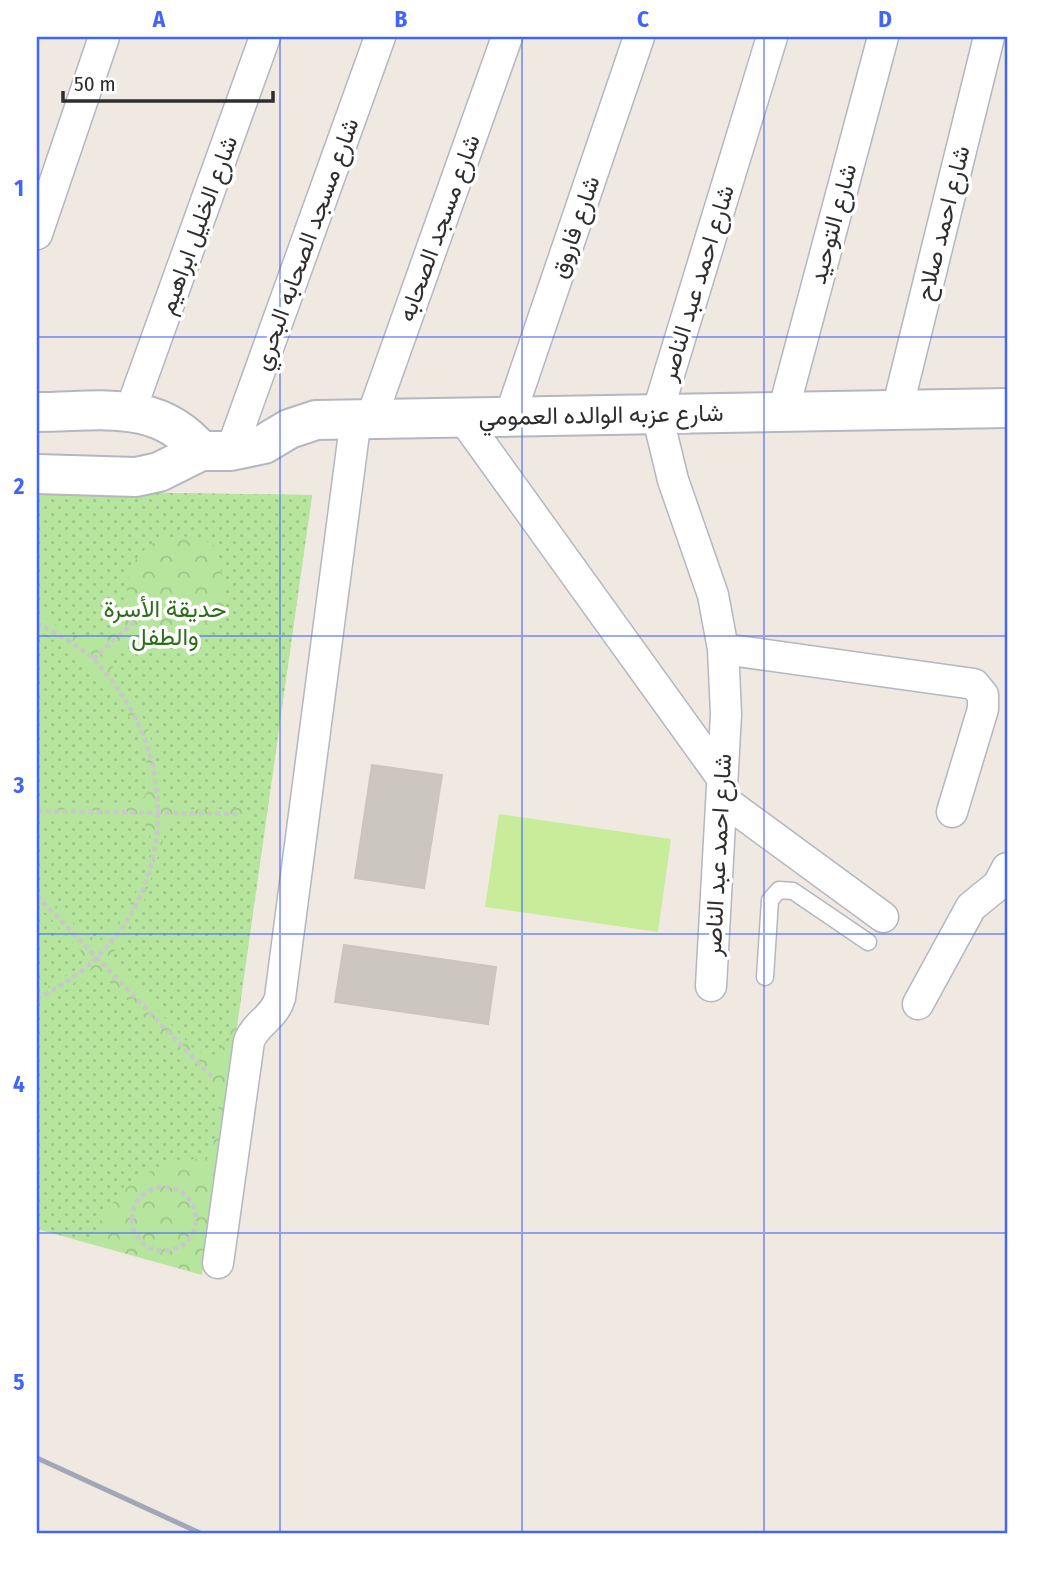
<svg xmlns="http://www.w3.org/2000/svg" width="1044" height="1570" font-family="'Fira Sans Condensed',Vazirmatn,sans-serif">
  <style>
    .park { fill: url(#park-crowns) }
    .garden { fill: url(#garden-dots) }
    .pitch { fill: #c9ec9a }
    .building { fill: #cbc7bf; stroke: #cbc5ba; stroke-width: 2 }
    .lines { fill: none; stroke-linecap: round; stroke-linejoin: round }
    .lane-casing { stroke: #b4b7c1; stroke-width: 19 }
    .street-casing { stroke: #b4b7c1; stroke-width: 33 }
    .secondary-casing { stroke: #b4b7c1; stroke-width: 42 }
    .path { stroke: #c9c9c9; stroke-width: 4.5; stroke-dasharray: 5 3.5; stroke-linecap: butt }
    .lane { stroke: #fff; stroke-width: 16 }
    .street { stroke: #fff; stroke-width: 30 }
    .secondary { stroke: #fff; stroke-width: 38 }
    .rail { stroke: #a3a6b8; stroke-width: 5 }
    .grid { fill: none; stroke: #4264fb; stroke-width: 2; stroke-opacity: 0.55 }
    .labels { text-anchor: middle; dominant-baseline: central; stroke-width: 7; stroke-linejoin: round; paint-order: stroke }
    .street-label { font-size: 24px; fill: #2e2e2e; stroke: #fff }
    .park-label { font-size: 24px; fill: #2c6e1b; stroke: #fff }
    .neatline { fill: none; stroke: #4264fb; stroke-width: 2.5 }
    .grid-label { font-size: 23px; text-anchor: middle; font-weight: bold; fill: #4264fb }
  </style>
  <defs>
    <pattern id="park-crowns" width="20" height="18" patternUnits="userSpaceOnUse" patternTransform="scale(1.75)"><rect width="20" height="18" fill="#b6e59e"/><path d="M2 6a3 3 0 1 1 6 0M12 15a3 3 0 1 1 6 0" fill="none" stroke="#9dc588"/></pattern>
    <pattern id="garden-dots" width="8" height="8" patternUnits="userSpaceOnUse" patternTransform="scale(1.75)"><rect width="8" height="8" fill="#b6e59e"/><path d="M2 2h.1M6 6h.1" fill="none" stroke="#9dc588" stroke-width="1.8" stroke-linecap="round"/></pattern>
  </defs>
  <rect width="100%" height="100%" fill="#efe9e1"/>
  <path class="park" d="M37,491L312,495L202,1275L37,1229Z"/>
  <path class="garden" d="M37,491L312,495L238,1015H233L229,1040L217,1054L204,1055L194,1049L115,965L113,953L143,904L167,828L179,820H243L244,808C222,807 179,817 164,797C156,767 155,738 139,710C131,697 111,681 113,665C115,652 132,633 145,631C159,630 171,641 186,639C229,632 235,586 213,556L220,549C187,525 137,535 128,579C125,591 130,602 127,612L100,637L86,642L37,613Z
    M37,632C99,659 146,720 150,788L140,802L48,804L37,801Z
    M53,818C71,819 131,814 144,824C168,843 124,925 103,938L88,937L37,887V822Z
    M37,904L80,950L83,961L76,970L37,993Z
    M95,967L210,1084C226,1104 214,1135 211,1158C156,1158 106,1190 93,1244L37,1229V1005L66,990Z"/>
  <path class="pitch" d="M499,814L671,839L658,932L485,907Z"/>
  <path class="building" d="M372,765L442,775L424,888L355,878Z
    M344,945L496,967L488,1024L335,1002Z"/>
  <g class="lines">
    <g class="lane-casing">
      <path id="lane" d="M765,977L770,900L779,890L793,891L868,942"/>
    </g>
    <g class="street-casing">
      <path id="street" d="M37,234L104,37
        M897,410L989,37
        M130,412L265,37
        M783,412L883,37
        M510,416L639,37
        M462,417L722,778
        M371,419L507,37
        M231,451L380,37
        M723,649L974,684L983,695V709L952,812
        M722,799L883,917
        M711,986L726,714L723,649L713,595L673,480L657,414L772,37
        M918,1004L971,907L998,885L1007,868
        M218,1263L249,1041C256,1023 274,1018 280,998L356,418"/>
    </g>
    <g class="secondary-casing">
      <path id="secondary" d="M37,412C100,412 157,398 201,451
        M37,474L136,477L159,472L201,451H231L264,444L289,429L316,420L1007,408"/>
    </g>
    <path class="path" d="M37,623C56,634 79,645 95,661C197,767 173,935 37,998
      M93,659L134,622
      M37,811L239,814
      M37,896L214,1079
      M132 1219a32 32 0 1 1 64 0a32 32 0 1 1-64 0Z"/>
    <use href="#lane" class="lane"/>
    <use href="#street" class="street"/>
    <use href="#secondary" class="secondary"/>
    <path class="rail" d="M37,1458L200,1533"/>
  </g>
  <path class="grid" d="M280,37V1533M522,37V1533M764,37V1533M37,337H1007M37,636H1007M37,934H1007M37,1233H1007"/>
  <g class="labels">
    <g class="street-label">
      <text transform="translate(943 223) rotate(-76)">شارع احمد صلاح</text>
      <text transform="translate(833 224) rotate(-75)">شارع التوحيد</text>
      <text transform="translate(198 225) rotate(-70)">شارع الخليل ابراهيم</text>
      <text transform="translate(575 227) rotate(-71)">شارع فاروق</text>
      <text transform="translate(439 228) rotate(-70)">شارع مسجد الصحابه</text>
      <text transform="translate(306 244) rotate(-70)">شارع مسجد الصحابه البحري</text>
      <text transform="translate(697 283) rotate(-73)">شارع احمد عبد الناصر</text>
      <text transform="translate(601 415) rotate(-1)">شارع عزبه الوالده العمومي</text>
      <text transform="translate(718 855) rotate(-87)">شارع احمد عبد الناصر</text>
    </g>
    <g class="park-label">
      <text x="165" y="609">حديقة الأسرة<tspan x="165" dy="28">والطفل</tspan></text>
    </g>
  </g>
  <rect width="1044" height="1570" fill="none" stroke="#ffffff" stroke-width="77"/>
  <path d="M63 91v10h210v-10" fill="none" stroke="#2e2e2e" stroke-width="3.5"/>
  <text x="74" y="91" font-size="21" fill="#2e2e2e" stroke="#ffffff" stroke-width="5" paint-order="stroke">50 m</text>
  <rect x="38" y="38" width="968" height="1494" class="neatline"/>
  <g class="grid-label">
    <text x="159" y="27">A</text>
    <text x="401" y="27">B</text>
    <text x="643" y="27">C</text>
    <text x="885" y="27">D</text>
    <text x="19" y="196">1</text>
    <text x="19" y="494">2</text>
    <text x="19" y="793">3</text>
    <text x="19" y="1092">4</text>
    <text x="19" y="1390">5</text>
  </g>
</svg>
